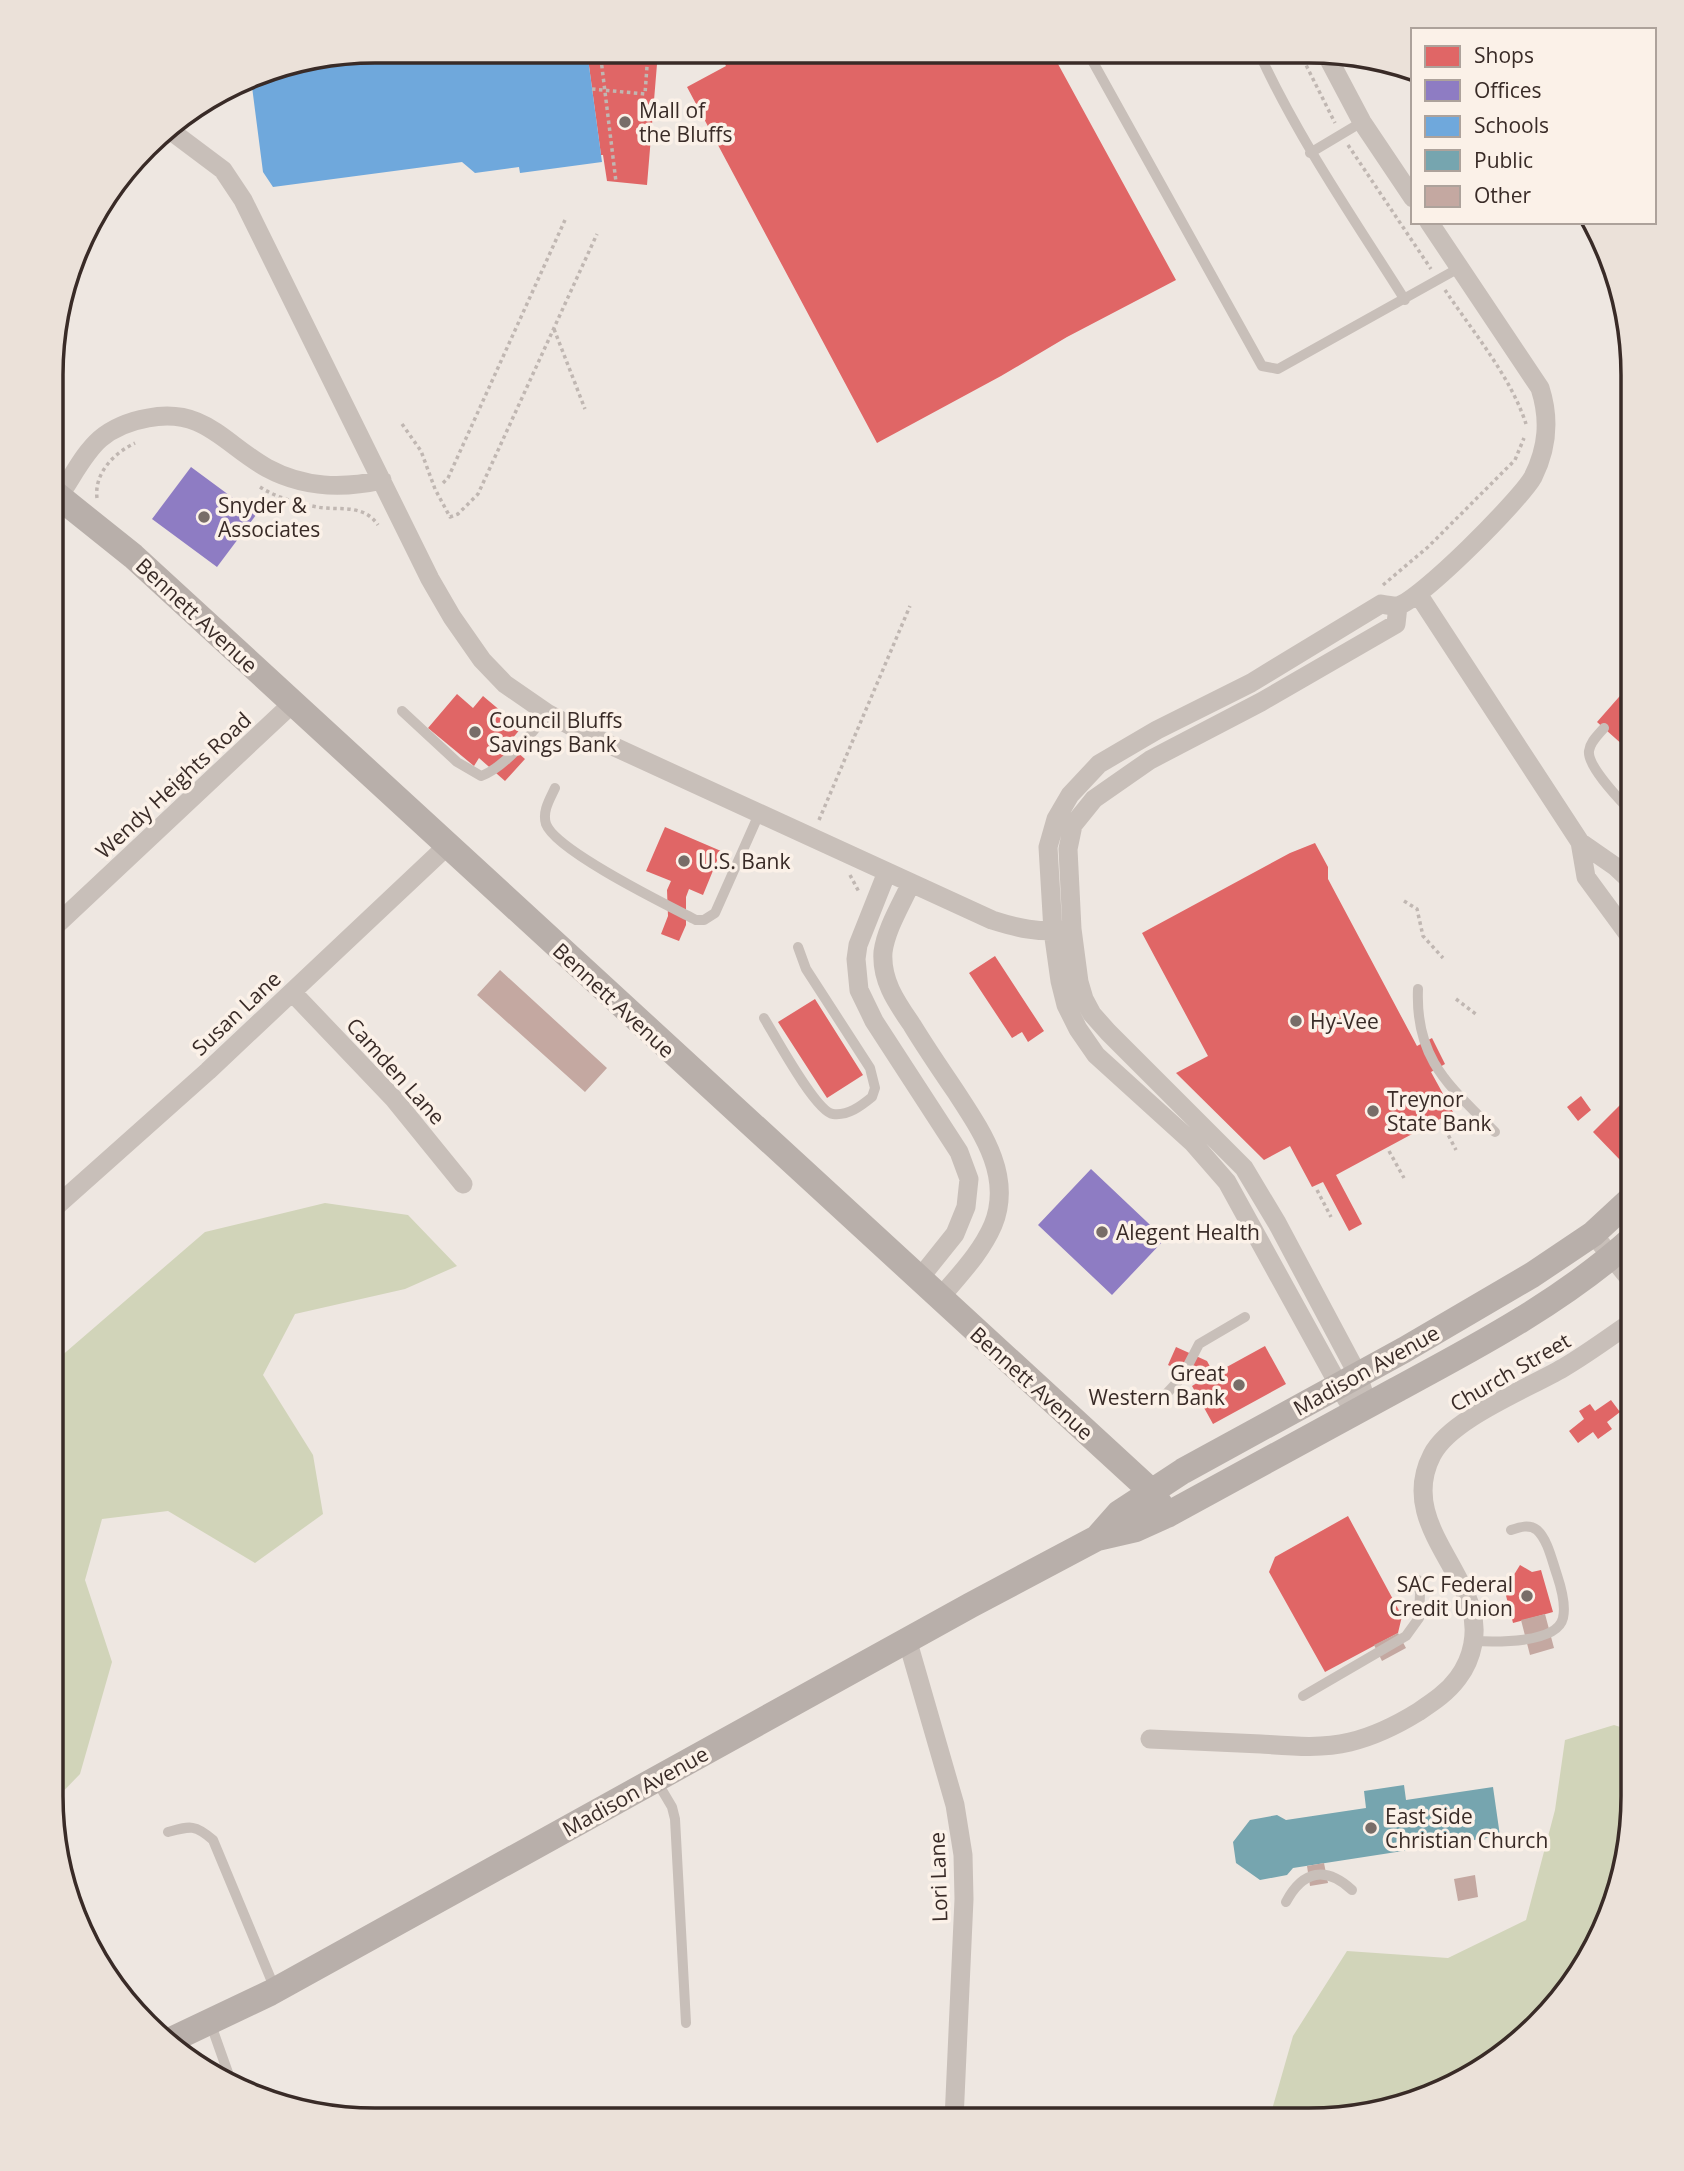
<svg xmlns="http://www.w3.org/2000/svg" width="1684" height="2171" font-family="'Open Sans',sans-serif">
  <style>
    .green { fill: #d1d4b9 }
    .shops { fill: #e06666 }
    .offices { fill: #8e7cc3 }
    .schools { fill: #6fa8dc }
    .public { fill: #76a5af }
    .building { fill: #c4a8a1 }
    .lines { fill: none; stroke-linecap: round; stroke-linejoin: round }
    .path { stroke: #c0b7b2; stroke-width: 3.5; stroke-dasharray: 3.5 3.5; stroke-linecap: butt }
    .lane { stroke: #c8bfb9; stroke-width: 10 }
    .street { stroke: #c8bfb9; stroke-width: 19 }
    .secondary { stroke: #b8afaa; stroke-width: 26 }
    .poi-dot { fill: #786d68; stroke: #fbf1e8; stroke-width: 2.5 }
    .labels { text-anchor: middle; dominant-baseline: central; stroke-width: 7; stroke-linejoin: round; paint-order: stroke }
    .poi-label { font-size: 21px; fill: #392b27; stroke: #fbf1e8; text-anchor: start }
    .street-label { font-size: 21px; fill: #392b27; stroke: #fbf1e8 }
    .rim { fill: none; stroke: #392b27; stroke-width: 3.5 }
  </style>
  <rect width="100%" height="100%" fill="#eee7e1"/>
  <path class="green" d="M325,1203L408,1215L457,1266L405,1289L295,1314L263,1375L313,1455L323,1514L255,1563L168,1511L102,1519L85,1580L112,1662L80,1774L52,1803V1364L205,1232Z
    M1614,1725L1633,1731V1817L1616,1900L1579,1976L1471,2077L1330,2120H1269L1293,2036L1347,1951L1448,1958L1526,1920L1555,1810L1565,1740Z"/>
  <path class="shops" d="M587,51L658,52L647,185L607,181L603,155H601Z
    M719,52L1052,53L1176,280L1067,337L1001,376L877,443L687,87L726,66Z
    M1633,681V754L1597,722Z
    M457,694L473,708L483,696L521,728L508,744L525,759L505,781L479,758L474,766L428,728Z
    M665,827L721,851L703,895L689,889L686,897V925L679,941L661,934L668,916L667,890L671,881L646,871Z
    M1315,843L1328,867V879L1417,1046L1432,1038L1445,1064L1431,1072L1453,1112L1336,1175L1362,1224L1349,1231L1323,1182L1312,1187L1290,1146L1264,1160L1176,1073L1208,1056L1142,933L1290,853Z
    M995,956L1044,1031L1028,1042L1022,1032L1012,1038L969,973Z
    M815,999L863,1075L827,1098L778,1022Z
    M1581,1096L1591,1110L1578,1121L1567,1107Z
    M1627,1098L1633,1105V1149L1621,1161L1593,1132Z
    M1265,1346L1286,1384L1213,1424L1192,1386L1200,1381L1199,1379L1168,1365L1176,1347L1207,1361L1214,1374Z
    M1611,1400L1620,1412L1607,1422L1612,1429L1598,1439L1593,1432L1578,1443L1569,1431L1584,1419L1579,1411L1590,1404L1595,1411Z
    M1348,1516L1402,1616L1398,1633L1325,1672L1269,1572L1275,1557Z
    M1520,1565L1532,1572L1541,1570L1553,1612L1513,1623L1502,1580L1512,1578Z"/>
  <path class="offices" d="M191,467L256,515L217,567L152,519Z
    M1091,1169L1165,1239L1112,1295L1038,1225Z"/>
  <path class="schools" d="M375,51H587L602,162L520,173L519,167L475,173L462,162L273,187L263,172L251,79L270,68Z"/>
  <path class="public" d="M1404,1785L1406,1800L1493,1787L1500,1836L1293,1868L1287,1875L1260,1880L1236,1863L1233,1842L1250,1820L1277,1815L1286,1820L1366,1808L1364,1791Z"/>
  <path class="building" d="M500,970L607,1068L585,1092L477,995Z
    M1545,1614L1554,1648L1530,1655L1521,1620Z
    M1398,1633L1406,1648L1382,1661L1374,1645Z
    M1324,1863L1328,1883L1310,1886L1307,1866Z
    M1475,1875L1478,1897L1458,1901L1454,1879Z"/>
  <g class="lines">
    <path class="path" d="M600,51L616,182
      M1300,53L1335,123
      M592,89L645,94L648,52
      M1348,145L1431,269
      M1445,290C1473,332 1511,377 1526,424
      M554,329L585,409
      M402,424L421,451L435,489L450,517L458,514L478,494L597,234
      M443,483L448,478L565,220
      M260,487C277,498 297,503 317,507C339,511 363,503 378,525
      M97,498C94,473 114,453 135,443
      M1383,585L1428,547L1515,460L1524,438
      M819,820L910,606
      M850,875L859,892
      M1404,901L1417,909L1423,936L1443,958
      M1456,999L1477,1015
      M1442,1123L1456,1150
      M1389,1151L1404,1178
      M1317,1190L1331,1217"/>
    <path class="lane" d="M1088,53L1262,366L1278,369L1459,268
      M1259,53C1299,140 1354,219 1405,300
      M1310,153L1362,122
      M402,711L457,762L481,776C504,768 533,733 547,713
      M1604,728C1598,735 1590,742 1589,751C1587,767 1622,802 1633,814
      M555,788C550,799 542,811 546,824C556,851 667,905 696,920H704L715,913L759,814
      M1418,989C1415,1060 1450,1086 1495,1132
      M764,1018C775,1036 816,1112 833,1114C848,1116 861,1106 872,1097L875,1088L870,1068L806,969L798,947
      M1168,1392L1182,1377L1199,1344L1245,1317
      M1473,1641C1494,1642 1557,1644 1563,1618C1566,1605 1561,1587 1557,1575C1552,1561 1548,1540 1537,1530C1529,1524 1520,1527 1511,1530
      M1303,1696L1406,1636L1419,1618L1420,1593L1418,1580
      M656,1780L672,1807L675,1819L686,2023
      M168,1832C190,1826 195,1824 213,1840L275,1989
      M1286,1902C1303,1870 1326,1866 1352,1890
      M210,2022L232,2084"/>
    <path class="street" d="M1326,54L1362,122L1413,198
      M167,128L223,170L243,200L430,579L452,617L482,660L505,684L547,713L582,732L992,920C1017,928 1039,933 1066,930
      M59,496C72,478 83,454 100,439C114,427 131,421 148,418C204,407 224,444 267,468C304,488 342,489 382,480
      M1418,594L1580,842L1586,877L1633,941
      M1398,606L1396,624L1261,702L1150,760L1094,799L1073,825L1068,849L1072,929L1079,982L1084,999L1092,1014L1108,1032L1244,1168L1277,1223L1358,1375L1363,1391L1364,1408L1347,1400L1227,1182L1193,1143L1096,1055L1078,1029L1066,1005L1060,981L1053,931L1048,847L1056,819L1070,795L1099,764L1157,730L1251,683L1381,604C1386,605 1393,606 1397,606C1419,602 1521,499 1533,477C1548,447 1550,419 1540,388L1429,222
      M1580,842L1616,867L1633,883
      M887,872L858,945L856,959L859,990L874,1021L959,1152L969,1179L966,1207L955,1234L919,1279
      M911,883C901,905 886,929 883,952C881,981 897,1003 912,1025C926,1048 941,1070 956,1092C982,1132 1013,1176 993,1225C981,1253 959,1275 940,1298
      M52,929L293,703
      M292,992L394,1099L463,1184
      M52,1210L208,1071L447,846
      M1593,1234L1633,1283
      M907,1639L955,1805L963,1855L964,1899L954,2120
      M1150,1739C1187,1741 1224,1742 1261,1744C1291,1746 1321,1749 1350,1742C1375,1736 1397,1725 1418,1712C1433,1702 1447,1693 1458,1678C1473,1658 1478,1632 1471,1608C1455,1557 1402,1513 1432,1455C1450,1419 1527,1389 1563,1368C1587,1354 1610,1337 1633,1321"/>
    <path class="secondary" d="M53,492L133,556L1151,1491L1167,1515
      M1097,1538L1119,1513L1183,1471L1404,1350L1532,1275L1593,1234L1633,1197
      M171,2040L270,1993L971,1605L1097,1538L1136,1529L1167,1515C1243,1474 1319,1432 1396,1390C1478,1346 1563,1301 1633,1238"/>
  </g>
  <g class="poi-dot">
    <circle cx="625" cy="122" r="7"/>
    <circle cx="204" cy="517" r="7"/>
    <circle cx="475" cy="732" r="7"/>
    <circle cx="684" cy="861" r="7"/>
    <circle cx="1296" cy="1021" r="7"/>
    <circle cx="1373" cy="1111" r="7"/>
    <circle cx="1102" cy="1232" r="7"/>
    <circle cx="1239" cy="1385" r="7"/>
    <circle cx="1527" cy="1596" r="7"/>
    <circle cx="1371" cy="1828" r="7"/>
  </g>
  <g class="labels">
    <g class="poi-label">
      <text x="639" y="110">Mall of<tspan x="639" dy="24">the Bluffs</tspan></text>
      <text x="218" y="505">Snyder &amp;<tspan x="218" dy="24">Associates</tspan></text>
      <text x="489" y="720">Council Bluffs<tspan x="489" dy="24">Savings Bank</tspan></text>
      <text x="698" y="861">U.S. Bank</text>
      <text x="1310" y="1021">Hy-Vee</text>
      <text x="1387" y="1099">Treynor<tspan x="1387" dy="24">State Bank</tspan></text>
      <text x="1116" y="1232">Alegent Health</text>
      <text x="1225" y="1373" text-anchor="end">Great<tspan x="1225" dy="24">Western Bank</tspan></text>
      <text x="1513" y="1584" text-anchor="end">SAC Federal<tspan x="1513" dy="24">Credit Union</tspan></text>
      <text x="1385" y="1816">East Side<tspan x="1385" dy="24">Christian Church</tspan></text>
    </g>
    <g class="street-label">
      <text transform="translate(197 615) rotate(43)">Bennett Avenue</text>
      <text transform="translate(173 785) rotate(-43)">Wendy Heights Road</text>
      <text transform="translate(614 1000) rotate(43)">Bennett Avenue</text>
      <text transform="translate(236 1013) rotate(-43)">Susan Lane</text>
      <text transform="translate(396 1071) rotate(48)">Camden Lane</text>
      <text transform="translate(1366 1370) rotate(-29)">Madison Avenue</text>
      <text transform="translate(1510 1372) rotate(-30)">Church Street</text>
      <text transform="translate(1032 1383) rotate(42)">Bennett Avenue</text>
      <text transform="translate(635 1791) rotate(-29)">Madison Avenue</text>
      <text transform="translate(938 1877) rotate(-92)">Lori Lane</text>
    </g>
  </g>
  <path d="M0 0H1684V2171H0ZM375 63H1309A312 312 0 0 1 1621 375V1796A312 312 0 0 1 1309 2108H375A312 312 0 0 1 63 1796V375A312 312 0 0 1 375 63Z" fill="#ebe1d9" fill-rule="evenodd"/>
  <path class="rim" d="M375 63H1309A312 312 0 0 1 1621 375V1796A312 312 0 0 1 1309 2108H375A312 312 0 0 1 63 1796V375A312 312 0 0 1 375 63Z"/>
  <rect x="1411" y="28" width="245" height="196" fill="#fbf1e8" stroke="#ada29b" stroke-width="2"/>
  <rect x="1425" y="46" width="35" height="21" fill="#e06666" stroke="#ada29b" stroke-width="2"/>
  <text x="1474" y="63" font-size="21" fill="#392b27">Shops</text>
  <rect x="1425" y="80" width="35" height="21" fill="#8e7cc3" stroke="#ada29b" stroke-width="2"/>
  <text x="1474" y="98" font-size="21" fill="#392b27">Offices</text>
  <rect x="1425" y="116" width="35" height="21" fill="#6fa8dc" stroke="#ada29b" stroke-width="2"/>
  <text x="1474" y="133" font-size="21" fill="#392b27">Schools</text>
  <rect x="1425" y="150" width="35" height="21" fill="#76a5af" stroke="#ada29b" stroke-width="2"/>
  <text x="1474" y="168" font-size="21" fill="#392b27">Public</text>
  <rect x="1425" y="186" width="35" height="21" fill="#c4a8a1" stroke="#ada29b" stroke-width="2"/>
  <text x="1474" y="203" font-size="21" fill="#392b27">Other</text>
</svg>
